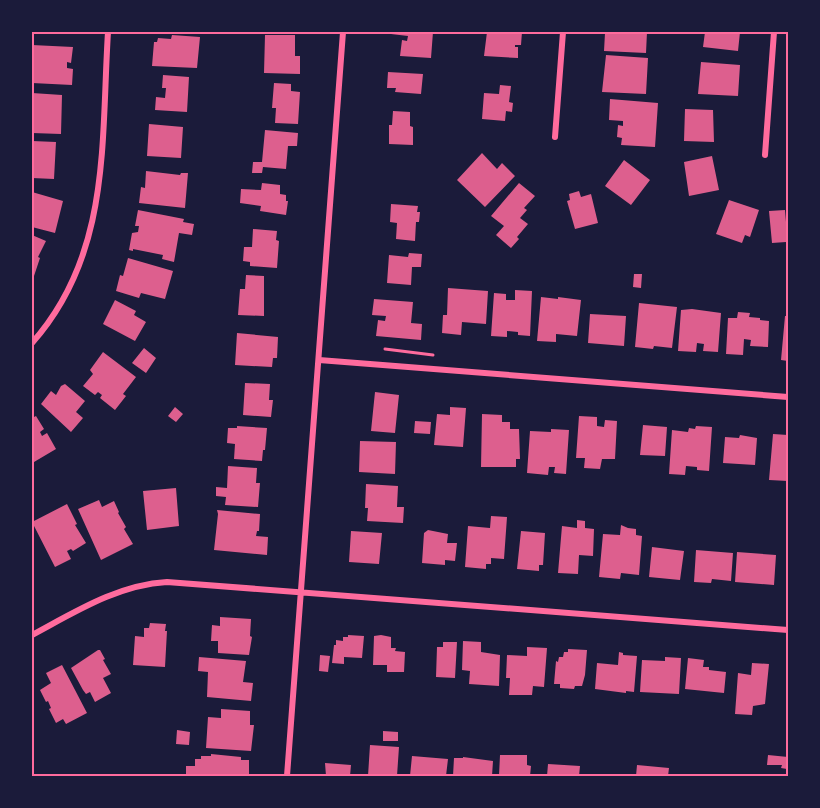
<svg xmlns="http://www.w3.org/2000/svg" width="820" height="808" font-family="'Roboto Condensed',sans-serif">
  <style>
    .building { fill: #dd5f8e }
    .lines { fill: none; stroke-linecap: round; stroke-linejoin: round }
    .path { stroke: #ff6b9d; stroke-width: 3 }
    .minor { stroke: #ff6b9d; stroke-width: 6 }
    .neatline { fill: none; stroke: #ff6b9d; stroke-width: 2 }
  </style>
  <rect width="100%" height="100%" fill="#1b1b3a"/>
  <path class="building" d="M391,32H433L431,58L400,56L402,40L407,41L408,36L391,34Z
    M487,32H522L521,45H515V47H518V58L484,56Z
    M614,32H647L646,53L604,51L605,33H614Z
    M705,32H740L738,51L703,47Z
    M172,35L200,37L197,68L152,66L154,42H157L158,38L171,39Z
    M265,35H295V56H300V74L264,73Z
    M32,45L73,47L71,63L67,62V68L73,69L72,85L32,83Z
    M606,55L648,58L646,94L602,92Z
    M701,62L740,65L738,96L698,94Z
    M388,72L423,74L421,94L395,92L396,88H387Z
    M163,75L189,77L187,112L155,110L156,97L165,98L166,88H162Z
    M274,83L291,84V91L300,92L298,124L275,123L276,108H272Z
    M500,85L511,86L509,102L513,103L512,112L506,111L505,121L482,119L484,93L499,94Z
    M32,93L62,95L61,134L32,133Z
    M610,99L658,103L655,147L621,145L622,138L617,137L618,125L623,126V121L609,120Z
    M685,109L713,110L714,142L684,141Z
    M393,111L410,112V126L413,127V145L389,144V125H392Z
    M149,124L183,127L181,158L147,156Z
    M265,130L298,133L297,146H288L286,169L263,167L262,173H252L253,162H262Z
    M32,141L56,142L54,179L32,178Z
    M482,153L497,169L502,163L515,176L485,207L457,180Z
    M712,156L719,190L689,196L684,162Z
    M624,160L650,180L631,205L605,186Z
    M146,171L180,175L181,173H188L185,208L139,203L141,187L145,188Z
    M262,183L280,185V194L286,195V201H288L286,215L260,211L261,206L240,203L241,189L261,190Z
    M519,183L535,196L524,208L527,210L520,218L528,224L517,237L519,239L511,248L496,235L504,226L491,216Z
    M579,191L581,197L591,194L598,223L575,229L567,201L570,200L569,194Z
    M32,192L63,201L55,233L32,227Z
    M729,200L759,210L750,237L745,235L742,243L716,234Z
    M391,204L418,206L417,212H420L419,222H416L415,241L396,239L397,223L390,222Z
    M138,210L184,219L183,222L194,224L192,235L179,233L174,262L162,259L163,255L133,249V251L129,250L132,233L138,232L139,226H135Z
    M785,210L786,222H788V245H786V242L772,243L769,211Z
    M253,229L277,231L276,240L279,241L277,268L250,266V262L243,261L244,247H252Z
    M32,235L46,241L38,257L40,258L33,279L32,278Z
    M409,253L422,254L421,267H412L411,285L387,283L389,255L408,257Z
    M128,258L173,271L165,299L141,293L139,298L116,291L120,275L123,276Z
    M634,274H642L641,288L633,287Z
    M246,275L264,276V316L238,315L240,289H245Z
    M448,288L488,291L486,324L462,322L461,335L442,333L443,315H447Z
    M515,290L532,291L530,336L518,335V332L507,331V337L491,336L494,293L506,294V300H515Z
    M541,297L558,299V297L581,300L577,336L556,334V342L537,341Z
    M374,299L413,302L411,323L422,324L421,340L376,336L378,320L385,321L386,316L372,315Z
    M115,300L136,311L134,315L146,322L135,341L103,324Z
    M639,303L677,307L672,348L654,346L653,349L635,347Z
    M692,309L721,313L718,352L703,351L704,344L697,343L696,352L678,351L681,310Z
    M738,312L750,313L749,317L760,318V320L769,321L768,347L750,346L751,340L744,339L743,355L726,354L728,318H737Z
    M590,314L626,316L624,346L588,343Z
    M785,316H788V361L781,360Z
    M237,333L278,337L277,358H273L272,367L235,365Z
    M144,348L156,358L146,373L132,363Z
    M103,352L136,377L123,394L126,396L115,410L100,398L102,395L98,392L95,395L83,386L93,374L90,370Z
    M245,383L270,384L269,400H273L271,417L243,415Z
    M65,384L85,401L76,412L83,418L71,432L41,404L51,391L56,395L61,386Z
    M375,392L399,395L395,433L371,431Z
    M175,407L183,414L176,422L168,416Z
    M450,407L466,408L463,447L434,445L437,414L450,415Z
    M482,414L502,415V422H510V429H519L520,459H516V467H481Z
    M36,416L44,429L40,432L42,436L47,433L56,449L34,462L33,469L32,418Z
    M579,416L597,417V426L604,427L605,420L617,421L615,459H602L600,469L584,468L585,458H576Z
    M415,421L431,422L430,434L414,433Z
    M643,425L667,427L665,456L640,455Z
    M237,426L267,428L265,450H263L262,461L234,459L235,444L227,443L228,428H237Z
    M696,426L712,427L709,471L697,470V467L686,466L685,475L669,474L672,430L688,432L689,428L695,429Z
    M551,429L569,430L566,474L554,473L555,467H549L548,475L527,473L530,431L551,432Z
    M773,434L788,435V481L769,480Z
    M740,435L757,438L755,465L723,463L725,437L739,438Z
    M360,441L396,442L395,474L359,472Z
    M228,466L257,468L256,483H260L258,507L225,505L226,497L216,496V487L227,488Z
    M366,484L398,486L397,507H404L403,523L367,521L368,508H365Z
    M176,488L179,526L147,530L143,491Z
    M99,500L102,507L114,501L119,512L118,513L126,527L124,529L133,544L101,560L78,509Z
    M67,504L77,524L75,525L86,543L73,551L71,549L67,551L71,559L55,567L32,522Z
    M217,510L260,514L259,531H257L256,536L268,537L267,555L214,550L218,514Z
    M491,516L507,517L504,559L491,558V564H486V569L465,567L468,526L490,528Z
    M577,520L585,521V528L594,529L593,556L579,555L578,574L558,573L562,526L577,528Z
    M621,525L628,528L636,529V535L642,536L639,575L621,573L620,579L599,577L603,534L620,535Z
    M428,530L448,534L447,543H457L455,561L445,560V565L422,563L424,533Z
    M351,531L382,533L379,564L349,562Z
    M521,531L545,533L543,565H539V571L517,569Z
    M652,547L684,551L680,580L649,577Z
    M696,550L733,553L731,581L712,579L711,583L694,582Z
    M737,552L776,555L774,585L735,582Z
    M220,617L251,619L250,636L252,637L249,655L218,653V641H211L212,625L220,626Z
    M150,623L166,624L165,631H167L165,667L133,665L135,636L144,637V628H149Z
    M348,635L364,636L362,658L344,657V664L332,663L334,645H336V640L343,641V637H348Z
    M381,635L391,637V648H396L395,651L405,652L404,672H387V665H373L374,636Z
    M463,641L481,642V652L500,655L499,686L469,684L470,671L462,670Z
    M443,642H457L455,678L436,677L437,647H443Z
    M527,647L547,648L544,687L533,686L532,695H509L510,678H506L507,655L527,656Z
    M568,649L587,650L585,675L582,686H575L574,689L560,688V684H554L556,661L558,662L559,657H563L564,652H568Z
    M98,650H100L105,659L103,660L111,674L103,678L111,693L95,702L90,692L86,694L83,690L71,668Z
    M619,652L623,653V655L637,656L634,692L626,691V693L595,689L597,663L618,665Z
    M320,655L330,656L328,672L319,671Z
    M199,657L246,661L243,682L253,683L251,701L207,697L208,672L198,671Z
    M665,657L681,658L679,694L640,692L642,660L665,661Z
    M688,658L704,660L703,667H709V670L726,672L724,693L685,689Z
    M752,663L769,664L765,704L753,706L752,715L735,714L738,673L751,675Z
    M62,665L87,713L66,724L63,719L56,723L49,709L51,708L48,701L46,702L40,690L51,683L46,673Z
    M221,709L250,711V725H254L251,751L206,748L208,717L221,718Z
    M177,730L190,732L189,745L176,744Z
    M383,731L398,732V741H383Z
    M370,745L399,747L397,776H368Z
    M211,754L241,757V760H249V774H242V776H186V766H195V759H201V756H211Z
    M500,755H527V765L531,766L530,776H499Z
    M768,755L788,757L787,769L781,768L782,765H767Z
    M412,756L448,759L446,776H410Z
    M463,757L493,761L492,776H453L454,758H463Z
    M325,763L351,765L350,776H326Z
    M548,764L580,766L579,776H547Z
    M637,765L669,768L668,776H636Z"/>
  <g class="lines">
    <path class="path" d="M385,349L433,355"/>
    <path class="minor" d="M555,137L563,32
      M765,155L774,32
      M32,343C111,254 101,143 108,32
      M319,360L788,397
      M32,635C75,612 117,585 167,582L788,630
      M287,776L343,32"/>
  </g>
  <rect width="820" height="808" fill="none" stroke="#1b1b3a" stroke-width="66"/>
  <rect x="33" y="33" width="754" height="742" class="neatline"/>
</svg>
